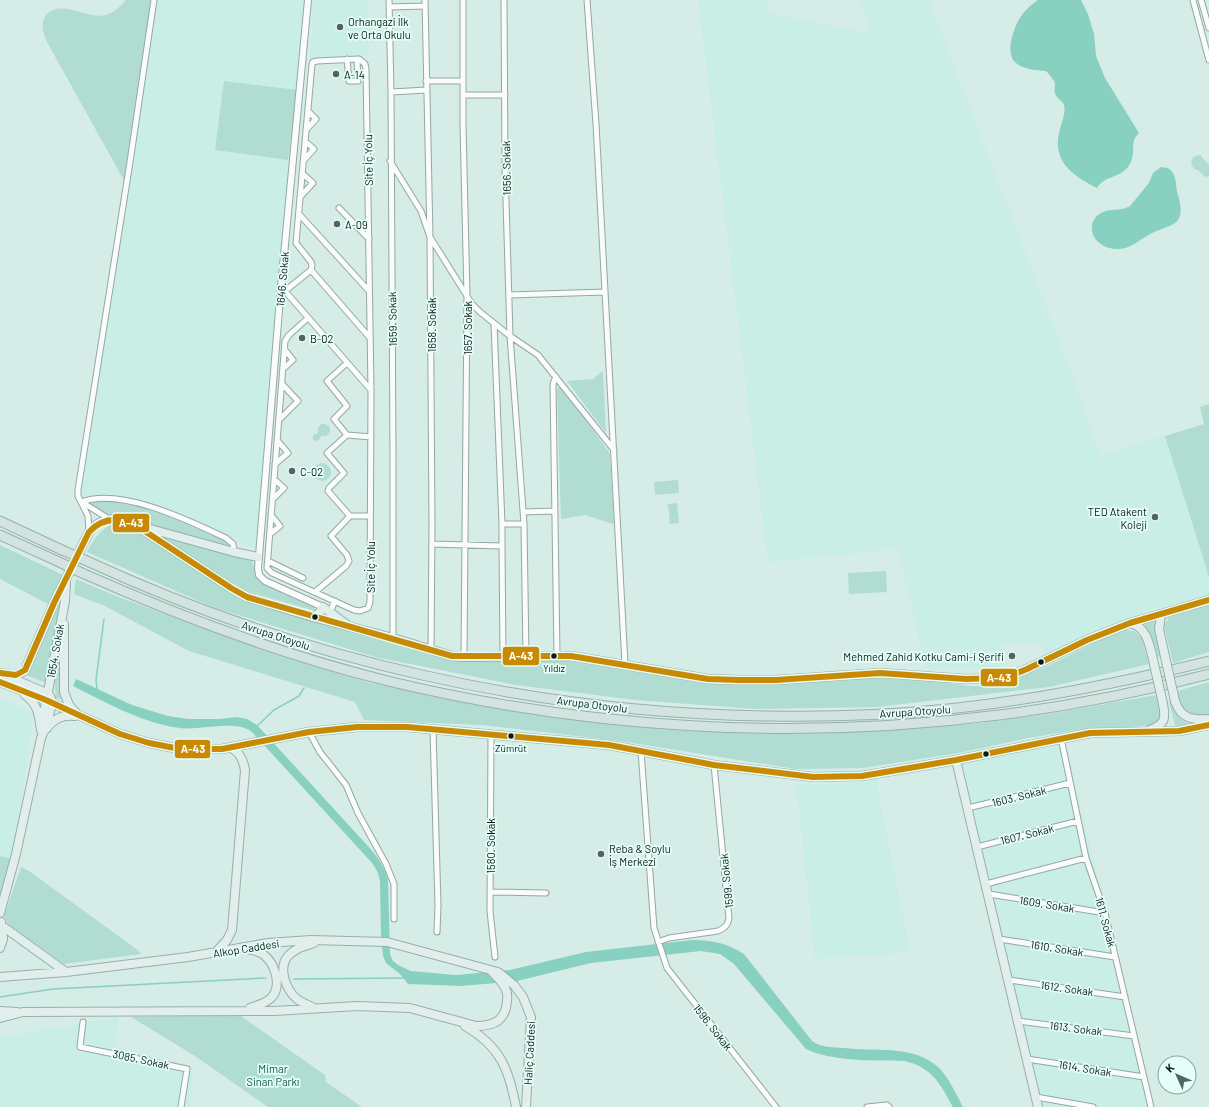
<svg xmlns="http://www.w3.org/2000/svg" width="1209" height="1107" font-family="Barlow,sans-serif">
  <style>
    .built { fill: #c9eee5 }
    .green { fill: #b1dcd1 }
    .water { fill: #88d0c0 }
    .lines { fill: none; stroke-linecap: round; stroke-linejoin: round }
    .stream { stroke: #88d0c0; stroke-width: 1.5 }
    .minor-casing { stroke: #96a7a3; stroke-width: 7 }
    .tertiary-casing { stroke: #96a7a3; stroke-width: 8 }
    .primary-casing { stroke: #97b0aa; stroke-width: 10 }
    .motorway-casing { stroke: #97b0aa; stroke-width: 11 }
    .minor { stroke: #f9fcfb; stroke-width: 5 }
    .tertiary { stroke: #f9fcfb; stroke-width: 6 }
    .primary { stroke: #e2eeeb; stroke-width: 8 }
    .motorway { stroke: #d3e4e0; stroke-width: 9 }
    .primary-bridge-casing { stroke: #97b0aa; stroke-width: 10; stroke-linecap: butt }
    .motorway-bridge-casing { stroke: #97b0aa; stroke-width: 11; stroke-linecap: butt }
    .primary-bridge { stroke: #e2eeeb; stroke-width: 8 }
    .motorway-bridge { stroke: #d3e4e0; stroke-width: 9 }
    .bus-1-casing { stroke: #e6fef8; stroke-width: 9 }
    .bus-1 { stroke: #c88a05; stroke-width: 6 }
    .poi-dot { fill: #52645f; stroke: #e6fef8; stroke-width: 1.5 }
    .bus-dot { fill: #0b1a17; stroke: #e6fef8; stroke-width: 1.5 }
    .labels { text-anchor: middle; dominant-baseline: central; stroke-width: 3.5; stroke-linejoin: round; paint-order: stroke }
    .bus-label { font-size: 10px; fill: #0b1a17; stroke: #e6fef8 }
    .poi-label { font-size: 11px; fill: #0b1a17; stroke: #e6fef8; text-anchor: start }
    .street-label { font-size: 11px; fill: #0b1a17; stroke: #e6fef8 }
    .park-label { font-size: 11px; fill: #06594c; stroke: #e6fef8 }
    .line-badge { stroke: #e6fef8; stroke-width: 1.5 }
    .badge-label { font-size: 11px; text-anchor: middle; font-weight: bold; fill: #fff }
  </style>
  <rect width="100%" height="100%" fill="#d6ece6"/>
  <path class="built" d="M153,0H308L258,550L210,527L164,508L110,494L75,496Z
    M313,0H367L369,55L310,59Z
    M698,0H767L768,13L869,33L860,0H929L1073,377L1100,455L1165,436L1209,577V596L1151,609L1045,653L1040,642L1004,645L1001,670L926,668L898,549L768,562Z
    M0,696L34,714L12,859L0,856Z
    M1065,742L1154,1107H1041L960,764Z
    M879,779L877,786L910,952L815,959L797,792L798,786L800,785L850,783Z
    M118,1017L116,1047L193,1066L190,1107H0V1037Z"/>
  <path class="green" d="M126,0H153L126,184L47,42C43,33 40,24 46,15C61,0 81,16 101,16C112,15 119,8 126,0Z
    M224,81L297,90L288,160L215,150Z
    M1200,155L1209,165V176L1205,177L1199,171L1194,169L1191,163L1193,157Z
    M603,371L606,433L567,381L593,379Z
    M559,387H562L610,454L614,524L585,515L561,519L557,389Z
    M1209,404V577L1165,436L1204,424L1200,407Z
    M321,424H325L329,426L330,432L326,436H321L319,440L315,441L313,439V435L318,433V428Z
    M313 472a9 9 0 1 1 18 0a9 9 0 1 1-18 0Z
    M678,480L679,493L655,495L654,482Z
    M112,498L165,512L231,541L234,552L113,519L81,502Z
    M677,503L679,523L670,524L668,504Z
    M115,522C135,523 159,543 174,554C196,569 218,585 241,599L252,604L455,658L570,661L707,684L801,682L874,678L936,681L970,686H993L1019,678L1056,662L1100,640L1125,630L1134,631L1142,639L1149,664L1049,687L877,707L756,709L635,700L516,685L375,657L215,608L87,552C94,538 101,529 115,522Z
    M163,537L233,555L240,558L251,560C255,565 253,572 257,577C265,588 301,601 314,607L315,611L246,591L163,538Z
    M0,545L63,575L50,605L0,579Z
    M886,571L887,592L849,594L848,573Z
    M76,579L116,596L238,641L370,683L514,711L604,724L687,731L775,734L897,730L974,724L1061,712L1156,695L1162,710L1160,720L1149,726L1084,729L1028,738L958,753L863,768L796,769L620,741L482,725L364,720L355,702L189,651L105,606L74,594Z
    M1209,604V652L1173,663L1164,626L1169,617Z
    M60,605V606L46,683L26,675L32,666L42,640L57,606Z
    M1154,620L1162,656L1158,657C1154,644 1152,633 1142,623Z
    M62,640V699L56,698L54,678Z
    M1209,682V715C1186,716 1182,714 1177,691Z
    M1172,701C1176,716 1178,721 1194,725L1177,726L1175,725L1169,702Z
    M0,856L12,859L0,895Z
    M21,867L29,871L139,951L141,954L64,964L12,927L7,922L4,916Z
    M238,1014L325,1075L326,1082L362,1107H268L195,1056L131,1017Z"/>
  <path class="water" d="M1038,0H1081L1088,14L1094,34L1096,56L1105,78L1139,133C1128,143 1138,153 1128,167C1118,179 1105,175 1097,188C1072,175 1051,161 1060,129C1062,122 1066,112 1064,105C1062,100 1056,98 1055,93C1054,90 1055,86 1055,83C1053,79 1049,74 1046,71C1037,70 1024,70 1016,63C1004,54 1014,25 1022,15C1026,9 1032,4 1038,0Z
    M1161,167L1168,168C1178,175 1175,185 1178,195C1188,230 1168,223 1147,236C1138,241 1131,248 1120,249C1106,250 1090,241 1092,225C1093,221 1095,217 1098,215C1108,207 1121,212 1130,206L1149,183L1153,173Z
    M76,679L132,705L168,716L188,719H220L237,717L247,719L257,725L366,844C376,855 384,865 388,880L390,954L393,961L398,965L411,971L456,975L510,970L586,952L692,940C712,940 727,943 744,954L812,1041C822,1048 832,1047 844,1048C875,1052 914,1044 939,1068C949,1078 956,1094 963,1107H953C940,1084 933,1068 905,1061C875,1060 833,1062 806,1049L734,964L720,954L701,951L591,963L517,981L461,986L408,984L400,974L386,963L383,956L381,934L380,881L378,873L373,864L252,732C235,719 201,731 180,728C142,723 107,703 73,686Z"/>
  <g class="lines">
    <path class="stream" d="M97,689L96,680L104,619
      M256,727L274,710L299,696L304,688
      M294,979L404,978
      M0,997L53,989L266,978"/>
    <g class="minor-casing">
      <path id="minor" d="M389,0L391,92L393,456V638
        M425,0L430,237L432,526L431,650
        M463,0V125L467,296L464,657
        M587,0L596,124L625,664
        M1193,0L1209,60
        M1201,0L1209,28
        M389,7L425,6
        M347,59L349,81H358L357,59
        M426,81H463
        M391,92L427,90
        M463,95H505
        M306,130L316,119L308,111
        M304,160L314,149L305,141
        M390,161L421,211L430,237L472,304L480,312L510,336L538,355L614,450
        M300,197L313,183L302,173
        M339,208L369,239
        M299,214L369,291
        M311,270L370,338
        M285,291L371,390
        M285,291L311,270
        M509,295L605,292
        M308,318L289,335L285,341L267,568L272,573L354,610L360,611L368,608L370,602L371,390L366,69L365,64L359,59L317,61L313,62L312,64L296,243L311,262L312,265L311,270
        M494,324L502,524
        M283,369L293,360L285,350
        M556,377L554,381L553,385L557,655
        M279,420L298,401L282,384
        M347,435L371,437
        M275,464L288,453L277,440
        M273,499L284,488L274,479
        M81,502C121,487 190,521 226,538L233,544L234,552
        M82,502L109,519
        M523,512L555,511
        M350,516H370
        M524,524L526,656
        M89,532L88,516L78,496V490L130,162L154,0
        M270,534L280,526L271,515
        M432,544L502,546V524H524L510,336L505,167L504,0
        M502,546L503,657
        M268,561L303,578
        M315,592L346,566L349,561L347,555L331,536L350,516L328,491L329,488L344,473L327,453L347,435L334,419L347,406L327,381L347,363
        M330,612L335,601
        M433,730L438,905L437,932
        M309,732L320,752L346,785L358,813L386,864L394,884V919
        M491,735L490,911L495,957
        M1061,738L1086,858L1105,913L1151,1107
        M641,751L654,928L667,968L776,1107
        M968,808L1070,783
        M977,847L1078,821
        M986,884L1086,858
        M490,892L546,893
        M989,894L1105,913
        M999,939L1115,957
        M658,942L669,938L718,931C725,928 728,925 729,918L714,765
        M1009,980L1125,997
        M1018,1021L1134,1036
        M83,1022L80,1047L187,1069L181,1107
        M1027,1059L1144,1077
        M1036,1097L1093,1107
        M867,1107L887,1105L889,1107"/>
    </g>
    <g class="tertiary-casing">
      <path id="tertiary" d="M308,0L280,298L258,568L259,575L265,581L323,607"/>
    </g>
    <g class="primary-casing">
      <path id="primary" d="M143,527L234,552L258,557
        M1161,615L1159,629L1164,652
        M313,617L319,613L323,607L346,624
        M1130,623C1145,626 1149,642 1152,655
        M64,624V692L69,705L76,713
        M0,673C9,675 18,677 25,670L54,603L89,532C100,517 118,516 134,524L231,588L247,597L313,617L393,638L452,656L464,657L571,656L708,679L739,680H776L880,673L966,679L998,678L1012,675L1027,669L1087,640L1130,623L1209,600
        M0,682L46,700L120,734L149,743L180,749H222L309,732L357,727H407L609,745L714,765L813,777L862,776L956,760L1090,733L1179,731L1209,725
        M25,695C38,704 39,715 41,730
        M1175,701C1181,719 1192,720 1209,719
        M43,718L65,601L66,583
        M46,729C55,718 61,715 75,716
        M1150,730C1165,724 1166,719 1163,704
        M956,760L1038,1107
        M0,913L16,854L41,738C44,731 54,705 51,698C50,695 47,694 44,692L7,676
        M1,925L66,972
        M314,943C304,946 296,948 289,955C277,967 286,990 297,999C302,1003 309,1005 314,1008
        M0,948L3,939L1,922
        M247,949C253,950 259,951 264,955C275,964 282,985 272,997C267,1003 258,1005 250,1008
        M216,952L227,940L232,930L245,770C243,759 240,753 230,747
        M0,977L66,972L188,957L268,943L311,940L387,942L498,972L514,985L523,997L531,1017L526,1107
        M0,1011L17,1012
        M0,1018L23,1012L274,1011L357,1006L410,1008L476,1026C495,1026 506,1020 507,1000C508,994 506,988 502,983C499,979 495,975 491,971
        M465,1026C500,1046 509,1069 516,1107"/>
    </g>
    <g class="motorway-casing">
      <path id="motorway" d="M0,521L62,550
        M0,535L57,561
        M87,561C301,660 533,713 769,716C828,717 889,715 948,709C1036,700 1123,682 1209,661
        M82,573C181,617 283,655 388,681C587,729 796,741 999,715C1070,706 1140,692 1209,674"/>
    </g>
    <use href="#minor" class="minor"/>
    <use href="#tertiary" class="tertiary"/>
    <use href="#primary" class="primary"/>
    <use href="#motorway" class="motorway"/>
    <g class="primary-bridge-casing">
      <path id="primary-bridge" d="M1164,652L1175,701
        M1152,655L1163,704"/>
    </g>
    <g class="motorway-bridge-casing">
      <path id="motorway-bridge" d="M62,550L87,561
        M57,561L82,573"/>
    </g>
    <use href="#primary-bridge" class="primary-bridge"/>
    <use href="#motorway-bridge" class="motorway-bridge"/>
    <g class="bus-1-casing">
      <path id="bus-1" d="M0,673L16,675L25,670L54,603L89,532C102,518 117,517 134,524L231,588L247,597L452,656H571L708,679L739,680H776L880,673L966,679L998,678L1012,675L1027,669L1087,640L1130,623L1209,600
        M0,682L46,700L120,734L149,743L180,749H222L309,732L357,727H407L609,745L714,765L813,777L862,776L956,760L1090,733L1179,731L1209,725"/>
    </g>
    <use href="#bus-1" class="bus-1"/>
  </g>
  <g class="poi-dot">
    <circle cx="340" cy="27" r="4"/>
    <circle cx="336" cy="74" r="4"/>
    <circle cx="337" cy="224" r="4"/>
    <circle cx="302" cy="338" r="4"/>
    <circle cx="292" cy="471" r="4"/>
    <circle cx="1155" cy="517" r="4"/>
    <circle cx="1012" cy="656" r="4"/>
    <circle cx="601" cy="854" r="4"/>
  </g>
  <g class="bus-dot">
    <circle cx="315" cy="617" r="3.5"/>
    <circle cx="554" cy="656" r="3.5"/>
    <circle cx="1041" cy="662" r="3.5"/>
    <circle cx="511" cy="736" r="3.5"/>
    <circle cx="986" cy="754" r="3.5"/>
  </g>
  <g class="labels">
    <g class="bus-label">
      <text x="554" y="668">Yıldız</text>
      <text x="511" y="748">Zümrüt</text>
    </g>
    <g class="poi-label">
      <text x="348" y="21">Orhangazi İlk<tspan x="348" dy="13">ve Orta Okulu</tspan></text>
      <text x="344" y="74">A-14</text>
      <text x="345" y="224">A-09</text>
      <text x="310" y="338">B-02</text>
      <text x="300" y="471">C-02</text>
      <text x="1147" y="511" text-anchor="end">TED Atakent<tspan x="1147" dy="13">Koleji</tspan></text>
      <text x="1004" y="656" text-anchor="end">Mehmed Zahid Kotku Cami-i Şerifi</text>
      <text x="609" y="848">Reba &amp; Soylu<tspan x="609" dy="13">İş Merkezi</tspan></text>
    </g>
    <g class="street-label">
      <text transform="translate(368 160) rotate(-91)">Site İç Yolu</text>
      <text transform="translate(506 168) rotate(-91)">1656. Sokak</text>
      <text transform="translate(282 279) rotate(-85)">1646. Sokak</text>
      <text transform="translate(392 319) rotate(-91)">1659. Sokak</text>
      <text transform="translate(431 325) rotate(-90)">1658. Sokak</text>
      <text transform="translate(467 328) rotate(-90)">1657. Sokak</text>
      <text transform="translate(370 567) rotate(-90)">Site İç Yolu</text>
      <text transform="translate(276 635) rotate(18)">Avrupa Otoyolu</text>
      <text transform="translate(55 651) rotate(-80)">1654. Sokak</text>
      <text transform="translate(592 704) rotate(7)">Avrupa Otoyolu</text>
      <text transform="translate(915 711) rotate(-4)">Avrupa Otoyolu</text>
      <text transform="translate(1019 796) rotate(-14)">1603. Sokak</text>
      <text transform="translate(1027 834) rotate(-14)">1607. Sokak</text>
      <text transform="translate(490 846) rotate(-90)">1580. Sokak</text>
      <text transform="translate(726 881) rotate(-96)">1599. Sokak</text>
      <text transform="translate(1047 904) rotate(9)">1609. Sokak</text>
      <text transform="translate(1106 922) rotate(75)">1611. Sokak</text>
      <text transform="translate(246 948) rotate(-9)">Alkop Caddesi</text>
      <text transform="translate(1057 948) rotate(9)">1610. Sokak</text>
      <text transform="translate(1067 988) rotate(8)">1612. Sokak</text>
      <text transform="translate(713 1027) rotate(52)">1596. Sokak</text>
      <text transform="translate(1076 1028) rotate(7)">1613. Sokak</text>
      <text transform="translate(529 1053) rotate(-87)">Haliç Caddesi</text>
      <text transform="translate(141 1059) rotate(12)">3085. Sokak</text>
      <text transform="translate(1085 1068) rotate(9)">1614. Sokak</text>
    </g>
    <g class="park-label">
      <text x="273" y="1068">Mimar<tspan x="273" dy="13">Sinan Parkı</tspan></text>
    </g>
  </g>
  <g class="line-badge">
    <rect x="112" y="513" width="38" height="20" rx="4" fill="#c88a05"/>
    <rect x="502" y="646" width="38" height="20" rx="4" fill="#c88a05"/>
    <rect x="980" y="668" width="38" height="19" rx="4" fill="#c88a05"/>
    <rect x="174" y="739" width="37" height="20" rx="4" fill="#c88a05"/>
  </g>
  <g class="badge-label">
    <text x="131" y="527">A-43</text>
    <text x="521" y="660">A-43</text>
    <text x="999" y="682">A-43</text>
    <text x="193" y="753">A-43</text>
  </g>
  <g transform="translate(1177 1075) rotate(315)"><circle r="19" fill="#e6fef8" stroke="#8ea39e"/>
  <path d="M0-3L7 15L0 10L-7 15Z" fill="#52645f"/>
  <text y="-6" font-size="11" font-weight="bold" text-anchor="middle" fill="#0b1a17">K</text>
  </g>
</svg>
